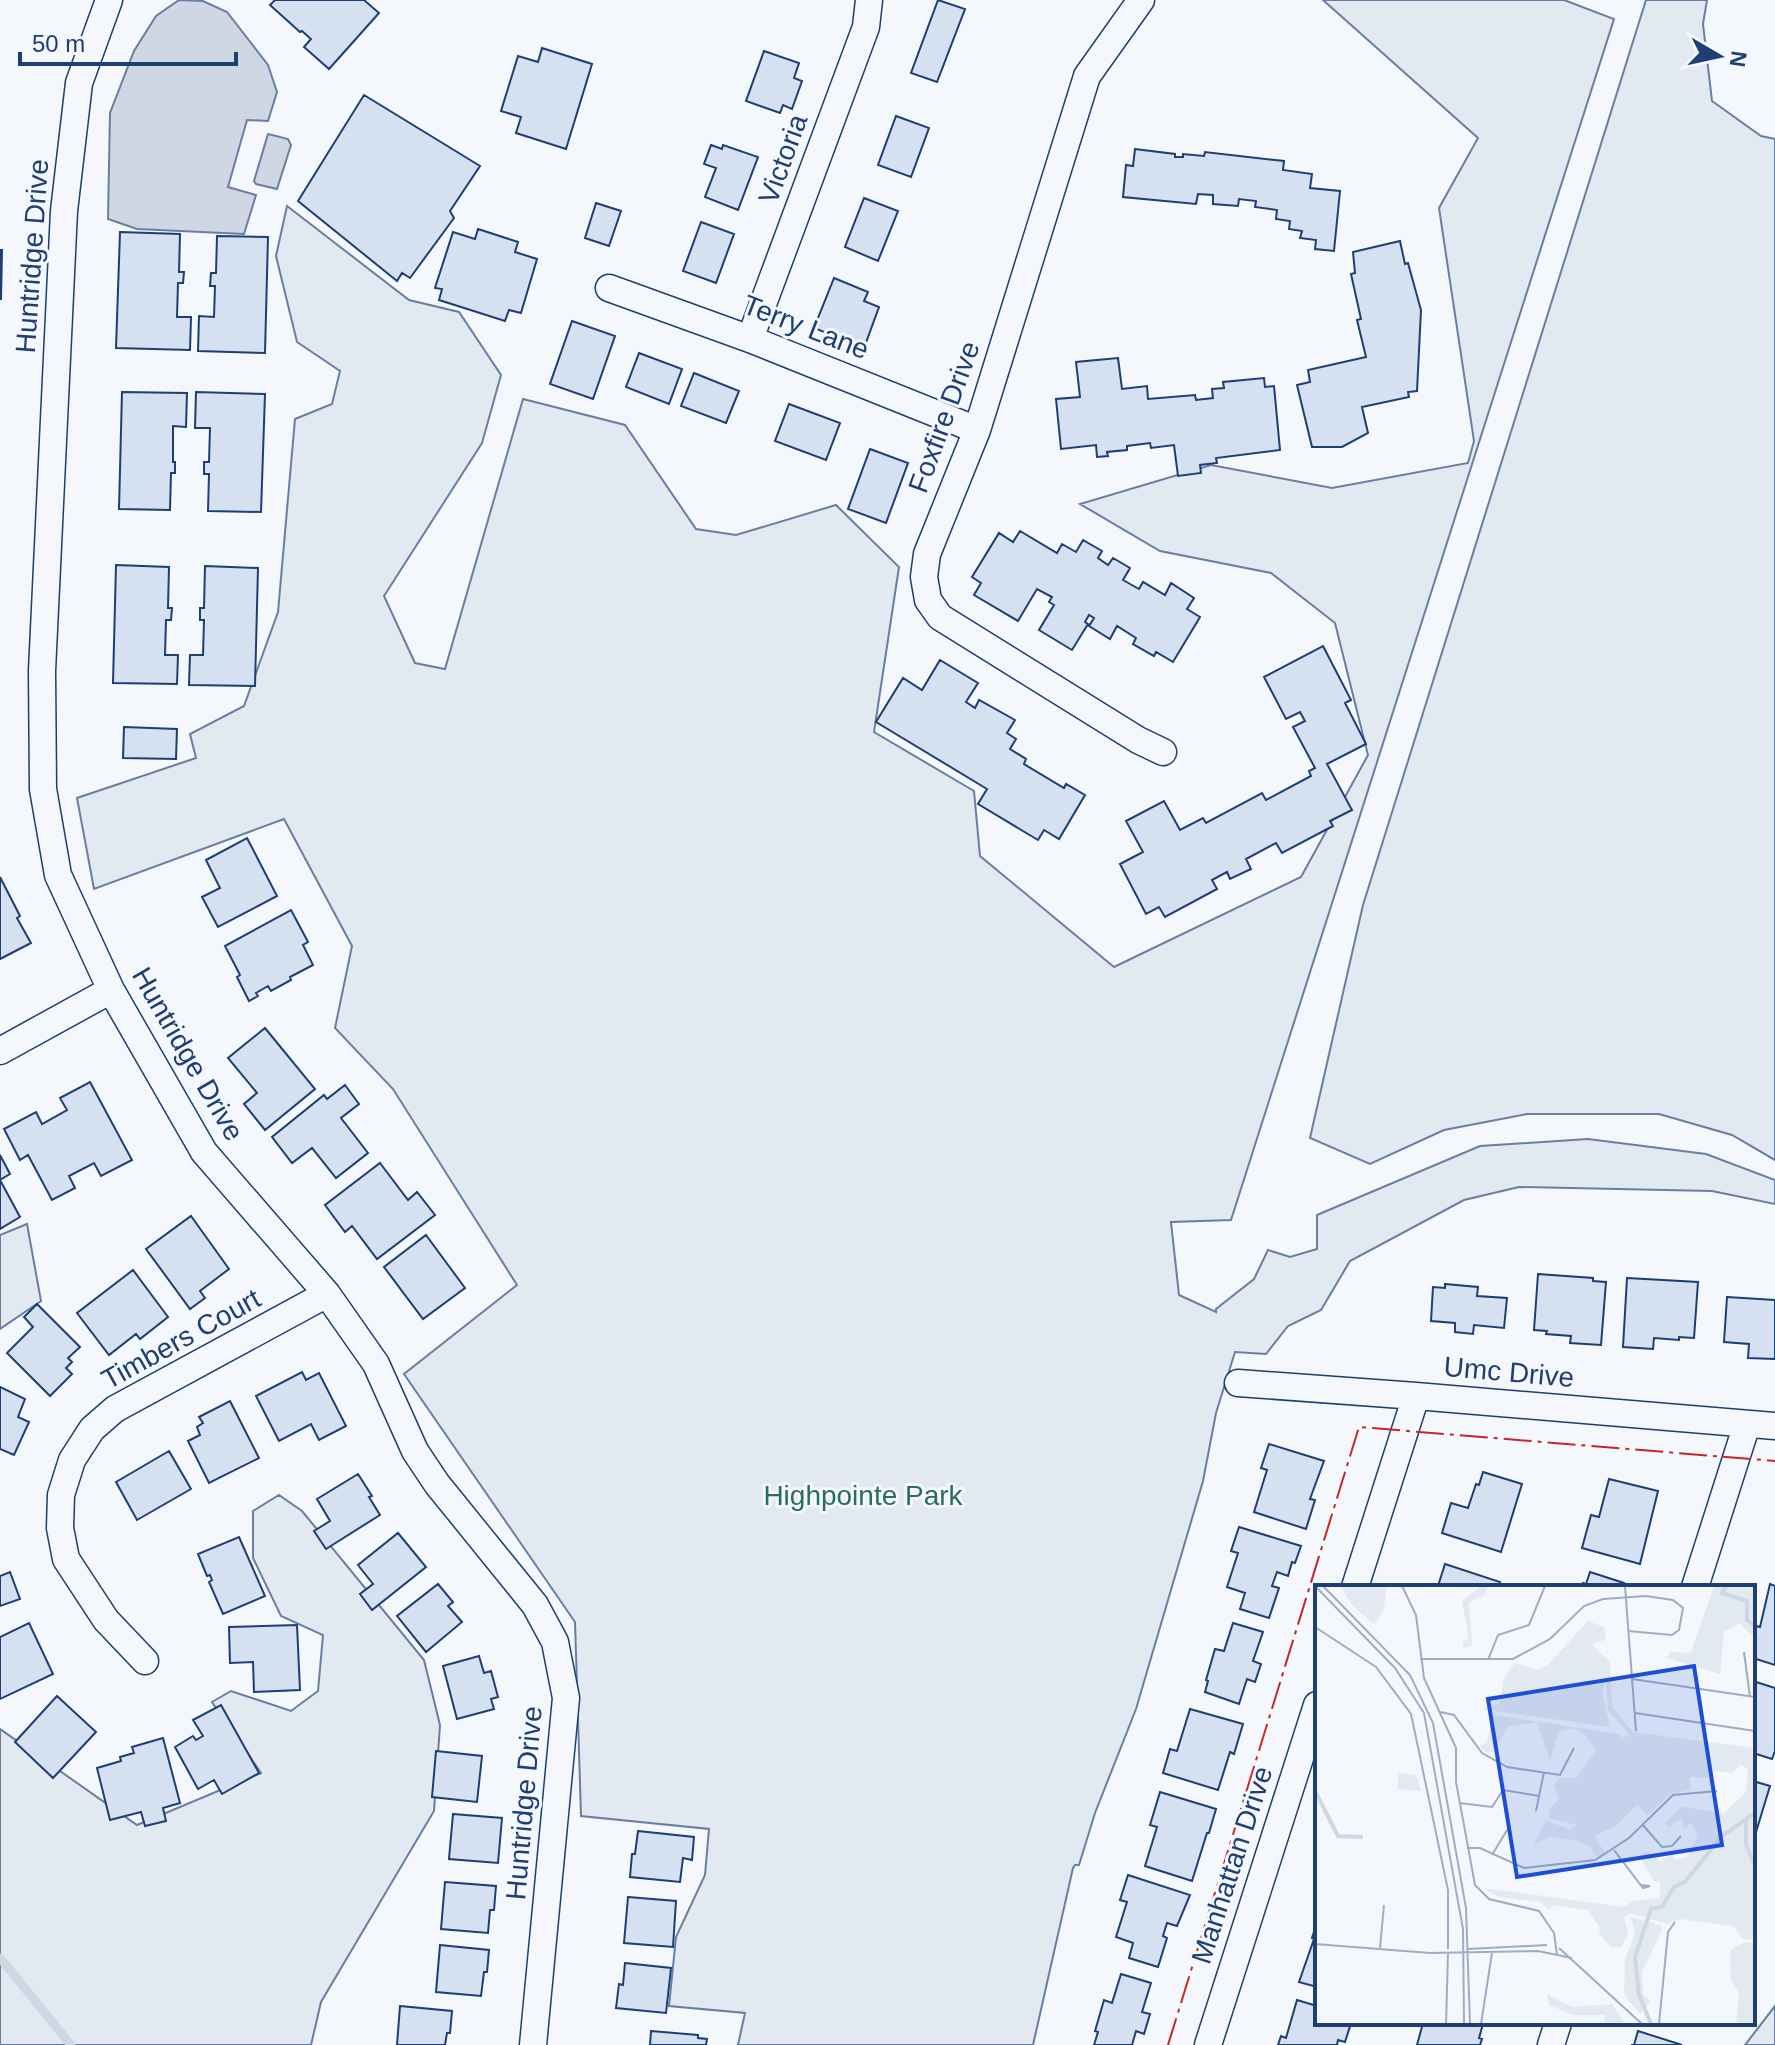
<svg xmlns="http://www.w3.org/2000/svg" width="1775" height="2045" font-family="Helvetica,sans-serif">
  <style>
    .green { fill: #e3e9f0; stroke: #687fa3; stroke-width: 2 }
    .water { fill: #cfd7e4; stroke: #687fa3; stroke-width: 2 }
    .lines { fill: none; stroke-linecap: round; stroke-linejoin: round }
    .stream { stroke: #cfd7e4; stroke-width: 9 }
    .building { fill: #d5e0f0; stroke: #1d3f73; stroke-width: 2 }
    .street-casing { stroke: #1d3f73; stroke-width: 29 }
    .street { stroke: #f4f7fb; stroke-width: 26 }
    .power { stroke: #c62828; stroke-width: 2; stroke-dasharray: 28 6 4 6; stroke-linecap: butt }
    .labels { text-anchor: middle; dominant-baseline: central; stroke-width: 6; stroke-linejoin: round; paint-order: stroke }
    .street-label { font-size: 28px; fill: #1d3f73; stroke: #f4f7fb }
    .park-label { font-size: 28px; fill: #2c6c60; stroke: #f4f7fb }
    .inset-river { fill: none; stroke: #cfd7e4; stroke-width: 4 }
    .inset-road { fill: none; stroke: #9eadc5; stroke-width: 2 }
    .view { fill: #1d4ed8; fill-opacity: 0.15; stroke: #1d4ed8; stroke-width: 4 }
    .inset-edge { fill: none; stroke: #1d3f73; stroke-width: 4 }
  </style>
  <rect width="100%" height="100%" fill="#f4f7fb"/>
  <path class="green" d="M1323,0H1564L1614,19L1231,1220L1171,1222L1179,1295L1216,1312V1309L1254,1279L1268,1250L1290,1257L1317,1249V1215L1480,1146L1588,1139L1706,1154L1775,1180V1204L1712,1191L1519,1187L1464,1200L1350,1261L1321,1310L1288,1326L1266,1354L1235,1352L1216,1413L1203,1481L1136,1709L1095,1813L1079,1865H1075L1073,1868L1033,2045H738L745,2013L669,2006L676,1937L705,1875L709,1829L581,1816L575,1622L404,1374L517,1285L393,1089L335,1028L352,946L284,819L94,889L77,798L196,758L190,734L244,706L278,612L295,419L332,404L340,371L297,342L276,256L287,206L409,300L459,312L501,375L482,443L384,596L415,663L445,669L523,399L625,425L696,529L736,535L836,505L899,567L874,732L974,791L980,856L1114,967L1301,877L1368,755L1335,623L1271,573L1160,551L1080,504L1211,465L1332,488L1468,463L1474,441L1439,208L1478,138Z
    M1646,0H1707L1703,24L1712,101L1761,136L1775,139V1160L1732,1135L1659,1114H1527L1444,1130L1370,1164L1310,1138L1363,905Z
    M27,1224L41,1301L0,1329V1235Z
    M279,1495L302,1511L424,1660L440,1725L434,1811L321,2002L311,2045H0V1729L137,1825L261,1773L212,1702L231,1691L291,1711L318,1691L323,1635L281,1616L253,1558V1511Z
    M1775,2006V2045H1745Z"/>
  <path class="water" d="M179,0L203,1L227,12L268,65L277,92L268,121L247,120L228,187L256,195L244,234L137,229L108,219L110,113L134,51L156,16Z
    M268,134L288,139L291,145L277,189L256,184L254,181Z"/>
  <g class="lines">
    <path class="stream" d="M0,1958L71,2045"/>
  </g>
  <path class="building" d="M275,0H364L379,13L329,69L304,47L311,39L302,31L300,32L270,5Z
    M938,0L965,9L937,82L911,73Z
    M542,48L592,64L566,149L516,133L521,117L501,111L518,56L538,62Z
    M764,51L799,63L794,78L802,81L792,109L783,105L780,113L746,101Z
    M364,95L480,166L450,211L454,218L410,278L402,273L397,281L298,201Z
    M896,116L929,128L911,177L878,165Z
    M711,145L722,149L723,145L758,157L738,210L705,197L716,168L704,164Z
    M1135,149L1175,154V157H1183V154L1204,156L1205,152L1284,161L1283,170L1312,174L1310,188L1340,191L1334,251L1315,249L1316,240L1300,238L1302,231L1289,229L1290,221L1276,219L1277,210L1255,207L1256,201L1239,199L1238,206L1213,204V195L1198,194L1196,204L1123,197L1126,165L1133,166Z
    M864,198L898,211L878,261L845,247Z
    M596,203L621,211L609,246L585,238Z
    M701,222L734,234L716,283L683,271Z
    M478,229L518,242L515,252L537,259L521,313L509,310L505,321L439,300L442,289L435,288L453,232L475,239Z
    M120,232L180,234L179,272H184L183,283H178L177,317H191L190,350L116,348Z
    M217,236L268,237L265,353L198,351L199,316L214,317L215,286H210L211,273H216Z
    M1400,241L1405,264L1408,263L1421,310L1417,391L1408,392L1409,397L1362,407L1368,433L1342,447H1312L1297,385L1310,382L1308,370L1366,357L1357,320L1361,319L1351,274L1355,273L1353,252Z
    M0,250H2L1,299H0Z
    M834,278L868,292L864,301L879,307L864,348L814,328Z
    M572,321L615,336L593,399L550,384Z
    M639,353L682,369L669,404L626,387Z
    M1118,358L1122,389L1147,386L1148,399L1195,395L1196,400L1213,398L1212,389L1224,388L1223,382L1264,378L1265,387L1274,386L1280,450L1216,458L1217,463L1200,465L1201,473L1178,476L1174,445L1151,448L1150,443L1127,446V450L1107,452L1108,456L1097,457L1096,445L1061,449L1056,399L1080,397L1076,362Z
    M694,373L739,391L726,423L681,406Z
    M122,392L187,393L186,427L173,426V462H175V473H171L170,510L119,509Z
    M196,392L265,394L261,512L208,511L209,474H204V462H209L210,428H195Z
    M789,404L840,423L826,460L775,441Z
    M870,449L908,463L886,523L848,509Z
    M1020,531L1057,553L1062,544L1076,552L1083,540L1102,551L1098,558L1108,565L1113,558L1130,568L1123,580L1139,589L1143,582L1165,595L1171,583L1194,598L1187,609L1200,617L1173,662L1156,652L1154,656L1133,644L1136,638L1117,626L1110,639L1089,626L1094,618L1089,615L1085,622L1088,624L1072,650L1039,630L1054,605L1049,602L1052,597L1037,589L1018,621L974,595L981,583L972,577L999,533L1013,542Z
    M116,565L169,567L168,608H172L171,620H166L165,655H178L177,684L113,683Z
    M205,566L258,568L255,686L189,685L190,655H203L204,620H200V608H204Z
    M1323,646L1351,700L1345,703L1366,744L1327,764L1352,810L1330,821L1333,826L1282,853L1276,843L1246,859L1251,869L1230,879L1227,872L1212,880L1217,889L1165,917L1159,907L1146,914L1120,864L1143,852L1126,821L1164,801L1180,830L1203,818L1206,823L1262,793L1266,800L1311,776L1309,771L1315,768L1293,727L1305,721L1300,712L1286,719L1264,677Z
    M940,660L978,683L966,702L975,708L979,700L1015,720L1007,733L1016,739L1010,749L1026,759L1024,764L1064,788L1066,784L1085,795L1059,839L1044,830L1038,840L978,804L987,789L876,722L903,678L922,690Z
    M124,727L177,729L176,759L123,758Z
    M247,838L277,896L218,927L202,897L220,888L206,860Z
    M0,877L20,916L17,918L31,943L0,959Z
    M291,910L308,942L303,945L313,965L290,977L291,980L271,991L268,986L256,993L258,996L249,1001L237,977L240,975L225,946Z
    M265,1028L315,1089L265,1130L244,1104L257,1093L228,1058Z
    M90,1082L132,1160L101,1176L94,1163L69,1176L75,1188L52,1200L28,1155L20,1160L4,1129L36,1112L42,1124L67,1110L60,1098Z
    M345,1085L359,1104L341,1118L368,1153L336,1178L312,1148L292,1163L272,1137L324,1095L327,1099Z
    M0,1155L10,1174L0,1180L20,1217L0,1229Z
    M380,1163L408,1200L417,1192L435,1215L377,1259L352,1226L345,1232L325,1205Z
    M191,1216L229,1269L200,1291L205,1298L190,1309L146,1249Z
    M426,1235L465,1288L423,1319L384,1267Z
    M133,1270L168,1317L140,1339L136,1334L109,1355L77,1313Z
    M1538,1274L1593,1278V1281L1606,1282L1601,1345L1570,1343L1571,1336L1546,1334L1547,1331L1534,1330Z
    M1627,1278L1698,1282L1694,1338L1679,1337V1340L1654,1338L1653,1349L1623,1347Z
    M1445,1284L1478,1287L1477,1296L1507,1298L1504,1328L1474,1325L1473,1334L1455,1332V1323L1431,1321L1433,1287L1445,1288Z
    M1727,1297L1775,1300V1359L1748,1358L1749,1344L1724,1342Z
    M37,1304L80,1347L68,1358L72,1362L66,1368L72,1374L50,1396L7,1353L33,1327L24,1317Z
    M302,1372L306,1380L319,1373L346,1426L319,1440L311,1424L279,1441L256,1396Z
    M0,1387L25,1399L18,1417L29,1422L14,1455L0,1449Z
    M230,1401L259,1458L209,1483L188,1441L200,1435L197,1427L203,1423L199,1417Z
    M1269,1444L1324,1461L1310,1499L1315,1500L1306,1529L1254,1512L1267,1470L1261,1468Z
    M169,1451L191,1489L137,1520L116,1482Z
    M1483,1472L1522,1484L1501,1552L1442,1533L1451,1503L1468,1508L1476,1484L1479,1485Z
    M358,1474L372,1496L369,1497L380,1515L326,1549L314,1531L330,1521L317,1499Z
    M1609,1479L1658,1491L1640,1564L1582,1548L1591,1515L1599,1517Z
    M1239,1527L1301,1546L1295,1563L1292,1562L1288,1576L1277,1572L1272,1586L1279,1588L1269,1618L1240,1609L1245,1593L1227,1587L1238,1553L1231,1551Z
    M398,1533L426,1567L372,1610L360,1594L373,1584L358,1565Z
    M239,1537L265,1596L223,1614L209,1582L212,1580L210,1575L207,1576L198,1554Z
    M1445,1564L1500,1582L1498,1587H1440L1438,1586Z
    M10,1572L20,1599L0,1606V1576Z
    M1590,1572L1624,1583L1623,1587H1582L1583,1583L1586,1584Z
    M438,1584L453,1602L448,1606L462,1622L426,1652L397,1616Z
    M1770,1584L1775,1586V1665L1753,1658V1637L1756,1626L1760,1627Z
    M29,1623L53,1674L0,1699V1637Z
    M1233,1623L1263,1632L1253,1661L1261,1664L1255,1682L1247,1679L1239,1704L1205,1692L1208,1681L1206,1680L1215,1649L1224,1651Z
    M297,1625L300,1690L254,1692L253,1662L230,1663L229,1627Z
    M479,1656L484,1673L491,1671L498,1697L491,1699L494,1709L457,1719L443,1666Z
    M1753,1681L1775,1688V1751L1772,1759L1753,1753Z
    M57,1696L96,1732L53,1778L15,1742Z
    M221,1705L259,1773L222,1794L214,1780L198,1789L175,1747L193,1736L196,1740L203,1736L193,1720Z
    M1190,1709L1243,1724L1234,1754L1230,1752L1218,1790L1163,1773L1170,1749L1177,1751Z
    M163,1738L180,1803L163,1808L166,1821L145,1826L141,1812L110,1820L97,1768L121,1761L120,1757L134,1753L132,1747Z
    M436,1751L482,1756L477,1802L432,1797Z
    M1753,1781L1770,1786L1753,1842Z
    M1160,1792L1216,1809L1209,1833H1207L1192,1881L1145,1866L1157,1827L1150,1825Z
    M453,1814L502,1818L498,1863L449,1859Z
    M638,1831L694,1837L692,1860L683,1858L680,1882L630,1877L632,1854H635Z
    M1128,1875L1190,1895L1177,1926L1167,1923L1163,1936L1167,1938L1158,1967L1129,1958L1133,1943L1116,1937L1127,1902L1120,1900Z
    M445,1882L496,1886L494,1910H490L488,1933L441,1929Z
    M628,1897L676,1901L673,1947L624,1943Z
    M1317,1922V1987L1299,1982L1314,1939L1312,1938Z
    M440,1945L489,1950L487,1972H484L481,1996L436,1992Z
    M625,1963L671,1968L666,2013L616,2008L619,1984L623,1985Z
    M1121,1974L1151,1983L1142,2012L1150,2014L1144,2034L1136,2031L1132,2045H1094L1098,2032L1095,2031L1104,2000L1112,2003Z
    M1297,2000L1317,2006V2023H1351L1345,2042L1338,2040L1337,2045H1278L1281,2036L1286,2038Z
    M400,2006L452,2011L450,2033H447L445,2045H397Z
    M1423,2023L1483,2024L1479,2038L1482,2039L1480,2045H1417Z
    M651,2031L698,2035V2038L707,2039L706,2045H650Z
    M1638,2031L1682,2045H1631H1634Z"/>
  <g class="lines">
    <g class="street-casing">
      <path id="street" d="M109,0L79,83L64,211L42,671L43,789L58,875L111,990L204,1152L327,1294L376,1364L415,1451L437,1484L535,1605L555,1642L566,1698L533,2045
        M1141,0L1087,76L977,430L927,554L924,577L928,600L940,617L1138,740L1163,752
        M609,288L750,339L977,430
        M750,339L866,27L869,0
        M0,1051L111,990
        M1238,1383L1416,1396L1775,1426
        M1355,1587L1416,1396
        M1695,1587L1747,1424
        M145,1661L106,1620L66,1559L60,1528L61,1495L72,1460L92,1429L115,1409L327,1294
        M1208,2045L1317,1705
        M1551,2045L1558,2023"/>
    </g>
    <use href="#street" class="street"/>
    <path class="power" d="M1168,2045L1359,1427L1775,1461"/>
  </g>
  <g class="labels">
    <g class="street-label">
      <text transform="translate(783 159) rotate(-70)">Victoria</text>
      <text transform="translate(32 256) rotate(-86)">Huntridge Drive</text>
      <text transform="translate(806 327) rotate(21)">Terry Lane</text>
      <text transform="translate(944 417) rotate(-70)">Foxfire Drive</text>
      <text transform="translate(188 1054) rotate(60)">Huntridge Drive</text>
      <text transform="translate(181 1339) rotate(-29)">Timbers Court</text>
      <text transform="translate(1509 1372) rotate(5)">Umc Drive</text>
      <text transform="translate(524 1803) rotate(-85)">Huntridge Drive</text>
      <text transform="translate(1232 1865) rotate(-72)">Manhattan Drive</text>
    </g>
    <g class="park-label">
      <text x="863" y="1495">Highpointe Park</text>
    </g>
  </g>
  <g transform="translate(1315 1585)">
    <rect width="440" height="440" fill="#f4f7fb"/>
    <path d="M25,1H71L69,25L59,39L38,21ZM166,1H173L170,10L154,17L157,61L148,63V56L154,54L147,16ZM399,1H440V53L424,38L409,47L405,89L352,73L355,67L376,68ZM273,36L289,42L291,54L277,60L295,77L297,121L318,147L440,163V355L428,354L418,341L365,334L353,339L315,328L309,332L313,349L306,362L297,363L284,349L285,343L273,325L239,320L234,325L227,317L184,312L168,303L310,322L318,316L345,313V297L339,296L324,270L332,267L345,276L357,270L361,275L373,271L383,250L376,238L369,244L367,233L354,242L349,238L368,221L408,229L431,207L433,184L426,180L417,188L393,185V193L375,192V205L356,209L333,230L322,220L300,242L280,250L290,269L281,272L275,261L259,255L234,252L218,260L231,236L255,244L262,240L233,233L235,223L244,214L239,200L244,193H261L281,165L269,148L256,143L243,148L235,176L222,137L192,142L179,167L171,168L165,161L172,157L178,130L305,149L306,155L314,149L293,125L291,94L287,108L295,142L167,124L185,118L189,92L200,78L223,85L232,81ZM84,188L101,190L106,206L82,204ZM316,332L346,340L347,345L327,387L328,410L336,416L325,429L309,410L310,374L320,348ZM430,357L440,358V439H421L424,407L416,396L415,365ZM232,409L257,422L297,419L310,439H289L290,430H258L234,420Z" fill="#e3e9f0"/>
    <path class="inset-river" d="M411,1L407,8L432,16V35L440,41M0,206L23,251L48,252M431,236V260L440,280M336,439L324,410L320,372L336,324L347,322L359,302L370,297L407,251L440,228"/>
    <path class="inset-road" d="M0,1L80,83L109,128L148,344L149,439M8,1L95,90L118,138L151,323L155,439M87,1L101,30L109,93L141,163V197L160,300L174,314L224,326L239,348L242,370M310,1L321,146M0,42L61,82L96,129L133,305V364M429,67L435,112M105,74H198L235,54L269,21L288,14L331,11L358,15L368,23L364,45L357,50L313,46M173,75L183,50L214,40L230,1M317,94L440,112M125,127L139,130L167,168L192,182L245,190L259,163M320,128L440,146M144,218L177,222L188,205L224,211M221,226L229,187M327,239L347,262L357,261L366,251M152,263H165L209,283L280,275L314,253L358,210L402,206M299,265L328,303L335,301L326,300M177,270L192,245M0,359L115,368L223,366L257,373M65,363L69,320M244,363L327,439M153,364L232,360M131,439L133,368M166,439L177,368M344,439L353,347L360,337"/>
    <path class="view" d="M379,81L407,260L202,292L173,114Z"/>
    <rect width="440" height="440" class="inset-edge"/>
  </g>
  <g transform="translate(1719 56) rotate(99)" stroke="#f4f7fb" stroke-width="6" paint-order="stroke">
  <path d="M0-6L14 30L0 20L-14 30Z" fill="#1d3f73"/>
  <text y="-12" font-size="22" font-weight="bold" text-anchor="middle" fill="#1d3f73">N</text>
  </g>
  <path d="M20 52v12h216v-12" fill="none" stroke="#1d3f73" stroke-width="4"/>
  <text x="32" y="52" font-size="24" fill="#1d3f73" stroke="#f4f7fb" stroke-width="6" paint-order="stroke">50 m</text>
</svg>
